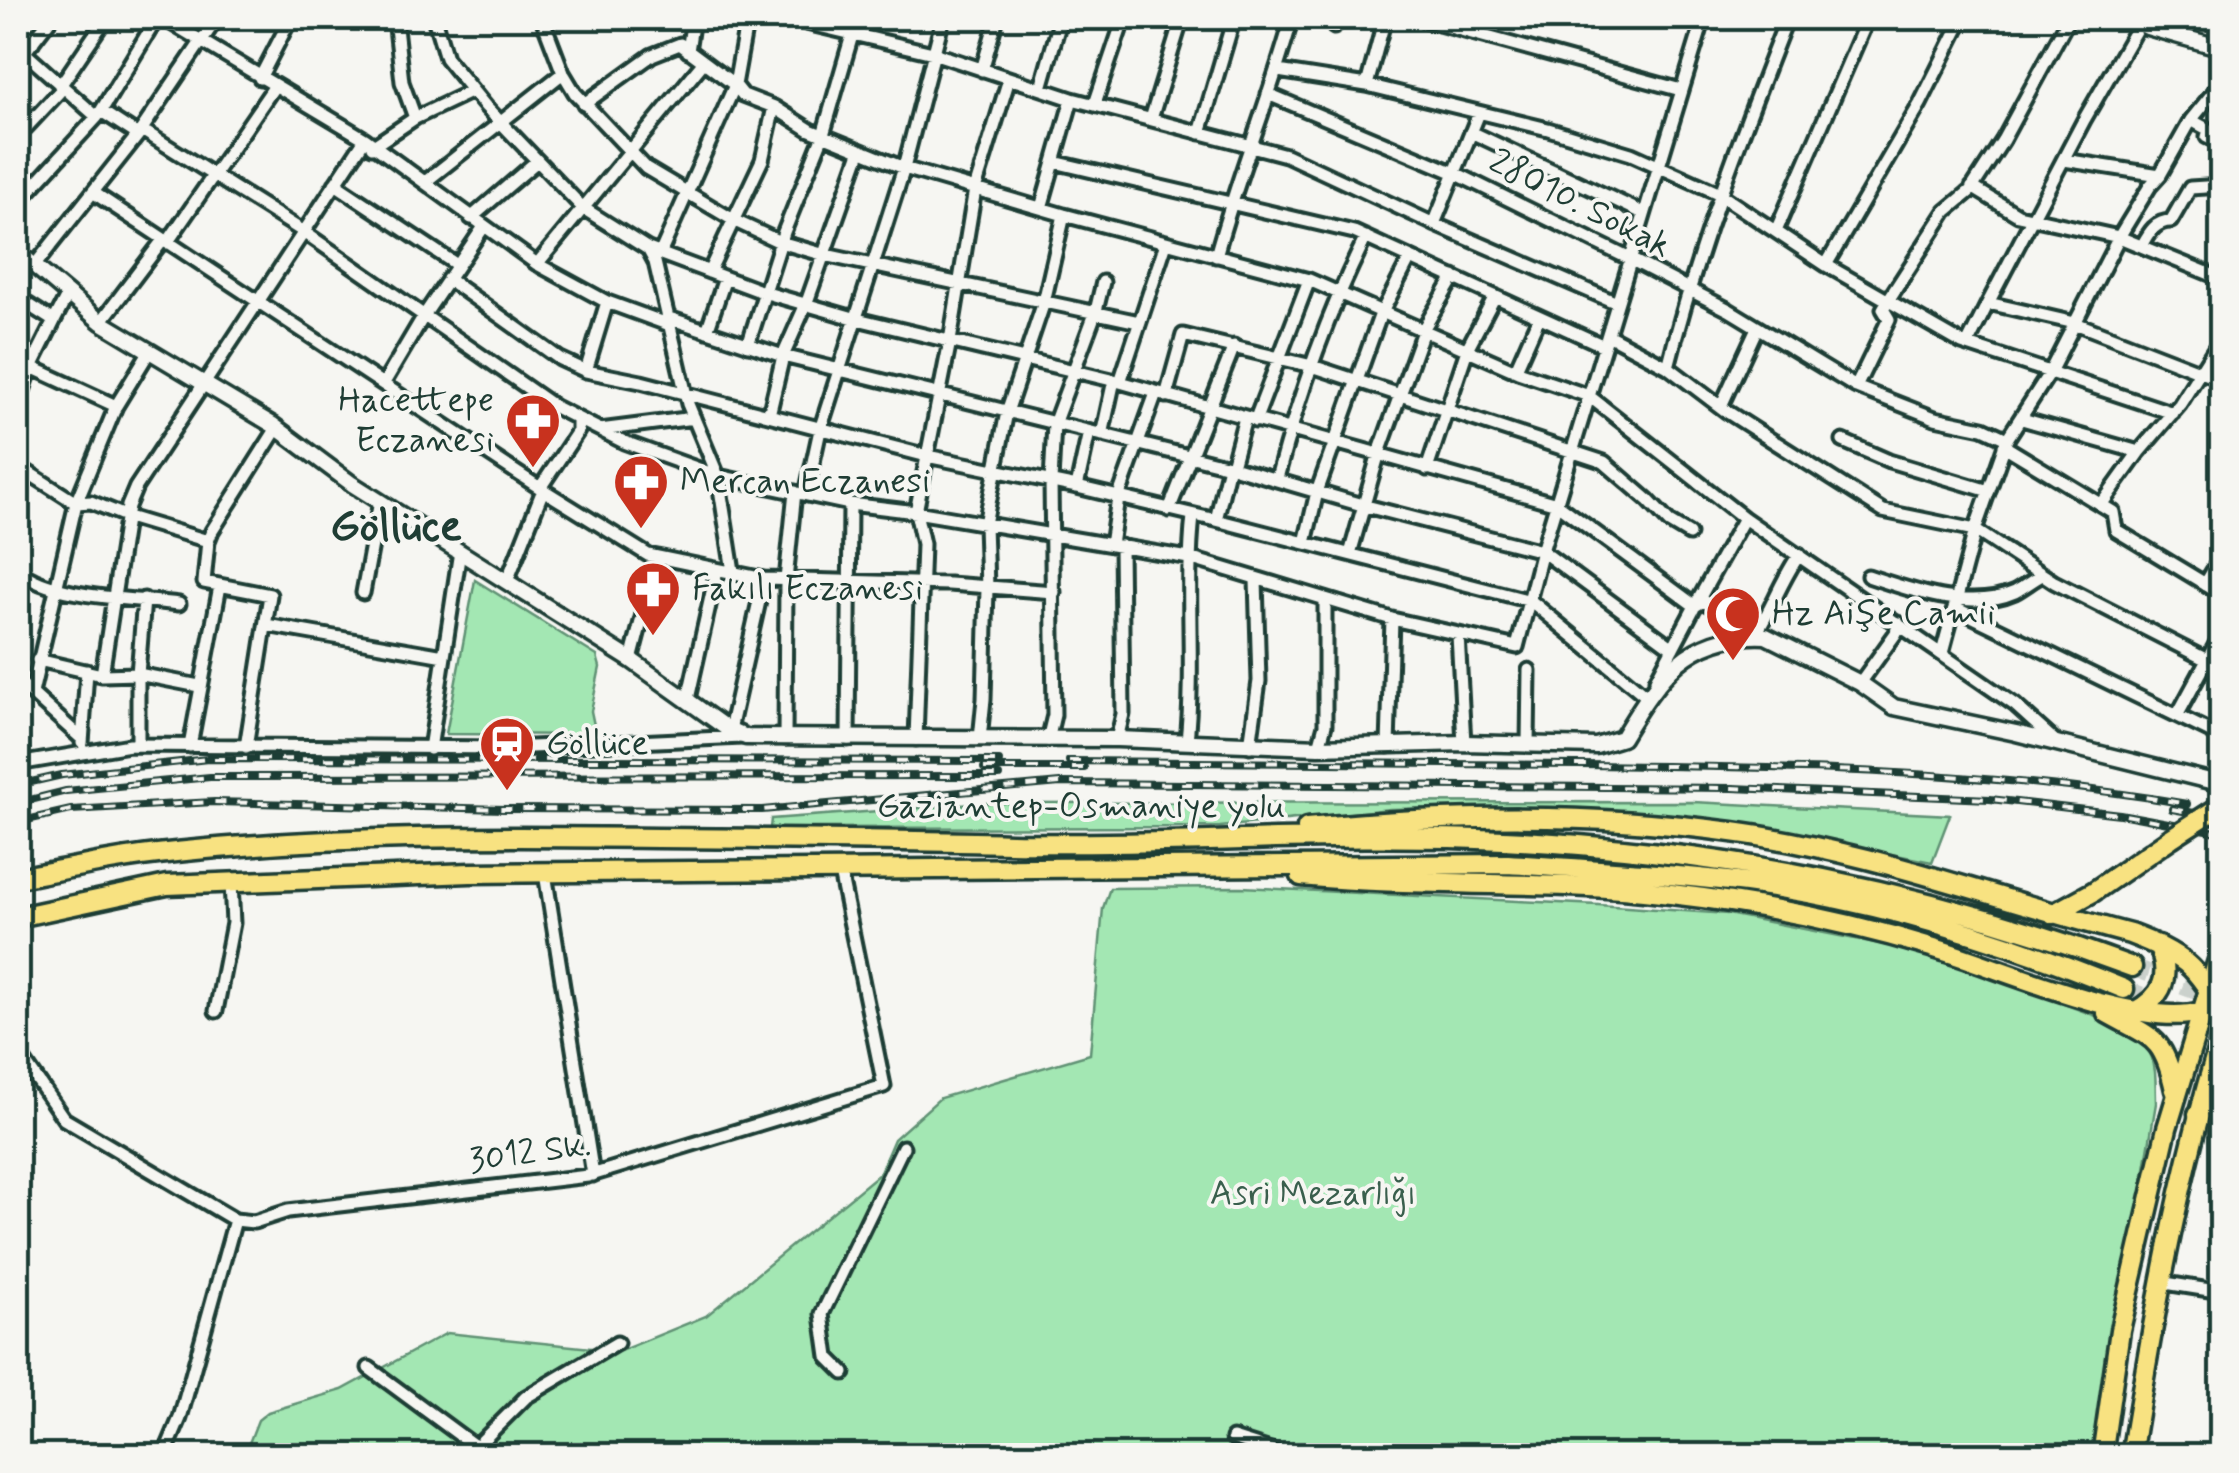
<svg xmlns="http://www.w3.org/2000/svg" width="2239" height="1473" font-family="Mynerve,sans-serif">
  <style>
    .green { fill: #a3e7b3; stroke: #619274; stroke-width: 2.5 }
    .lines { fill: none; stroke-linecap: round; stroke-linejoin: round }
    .trunk-tunnel { stroke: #cbd1cc; stroke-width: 18; stroke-dasharray: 18 9; stroke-linecap: butt }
    .minor-casing { stroke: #1f3d34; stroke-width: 19 }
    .tertiary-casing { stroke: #1f3d34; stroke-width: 21 }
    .primary-casing { stroke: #1f3d34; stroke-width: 25 }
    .trunk-casing { stroke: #1f3d34; stroke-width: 25 }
    .minor { stroke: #f6f6f2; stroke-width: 11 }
    .tertiary { stroke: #f6f6f2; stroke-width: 14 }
    .primary { stroke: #f8e281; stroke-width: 18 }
    .trunk { stroke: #f8e281; stroke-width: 18 }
    .rail-casing { stroke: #1f3d34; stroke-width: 8 }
    .rail { stroke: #f6f6f2; stroke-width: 4; stroke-dasharray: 11; stroke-linecap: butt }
    .trunk-bridge-casing { stroke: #1f3d34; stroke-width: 25; stroke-linecap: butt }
    .trunk-bridge { stroke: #f8e281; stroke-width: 18 }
    .labels { text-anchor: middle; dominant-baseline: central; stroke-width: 8; stroke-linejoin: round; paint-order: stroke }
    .street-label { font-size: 35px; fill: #1f3d34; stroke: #f6f6f2 }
    .poi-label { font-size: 35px; fill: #1f3d34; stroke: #f6f6f2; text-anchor: start }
    .park-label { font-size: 35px; fill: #395f4d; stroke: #f6f6f2 }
    .district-label { font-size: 45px; font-weight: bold; fill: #1f3d34; stroke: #f6f6f2 }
  </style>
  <rect width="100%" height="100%" fill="#f6f6f2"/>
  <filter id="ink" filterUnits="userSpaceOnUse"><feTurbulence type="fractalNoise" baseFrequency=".01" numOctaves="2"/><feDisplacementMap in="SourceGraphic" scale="20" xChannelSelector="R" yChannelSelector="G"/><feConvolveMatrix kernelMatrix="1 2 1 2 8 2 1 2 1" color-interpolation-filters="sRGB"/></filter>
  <g filter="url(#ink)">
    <path class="green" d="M475,580L597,656L600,667L591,711L596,735L446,734Z
      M1693,802L1950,815L1932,862L1732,823L1635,813L1524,807L1390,809L1220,827L770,828L771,819L987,803Z
      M1241,887L1598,905L1728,914L1926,953L2126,1027C2158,1054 2155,1062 2156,1103L2097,1455L244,1456L258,1420L268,1412L342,1390L447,1333L620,1351L706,1316L879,1174L894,1139L940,1098L1090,1054L1103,908L1110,888Z"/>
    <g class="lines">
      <path class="trunk-tunnel" d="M2132,967L2221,1000
        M2124,989L2222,1027"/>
      <g class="minor-casing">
        <path id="minor" d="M163,18L365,139L537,264L607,302L670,325
          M395,18L402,82L415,118
          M434,18L446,58L486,107L583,208L648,249L655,262L688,404L718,476L733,571
          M542,18L563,73L575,93L646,168L735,221L780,242L825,255L1139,322
          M747,18L735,85L743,95L774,107L810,130L904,168L1064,215L1309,280L1518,372L1589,396L1744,518L2015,705L2056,742
          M785,18L933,53L1072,99L1286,155L1434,224L1617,303
          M1417,18L1681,90
          M2139,24L2084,120L1988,303L2075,323L2222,380
          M1334,27L1337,18
          M18,30L33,42
          M1479,34L1482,18
          M688,51L693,18
          M25,53L97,117L101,111L138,135
          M18,61L51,18
          M982,70L997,18
          M1278,71L1367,85L1548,129L1631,154L1718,193L1826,265L1962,343L2173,413
          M260,78L291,18
          M1367,85L1385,18
          M60,86L106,18
          M1041,88L1061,18
          M1268,94L1455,173L1630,259L1729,310L1856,387
          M584,104L652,55L680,44L735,85L660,254
          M1095,104L1124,18
          M101,111L157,18
          M1151,119L1182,18
          M2191,120L2209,130L2207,137L2222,144
          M142,130L304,232L555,407L624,442L718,476L850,504L916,512L1189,558L1392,619L1517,647L1542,551L1704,18
          M1471,132L1643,213
          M1200,133L1234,18
          M18,136L62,89
          M372,147L415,118L472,91
          M2064,160L2160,175
          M1054,162L1354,232L1604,346
          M425,182L563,73
          M335,184L457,265
          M1972,187L2018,215L2119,237L2222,279
          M94,193L540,488L648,555L764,579L949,584L1054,592
          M18,203L97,117
          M1041,208L1072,99
          M471,218L537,161
          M1434,224L1479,113
          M1776,231L1868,18
          M167,243L274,87
          M2142,246C2149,233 2155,221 2171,221L2190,188L2222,186
          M648,249L763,292L857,319L1120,382L1557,504L1695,606L1744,518
          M1216,256C1238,175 1270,98 1292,18
          M537,264L703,63
          M35,265L138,135L217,18
          M1826,265L1920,104L1963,18
          M709,272L762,160L774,107
          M448,279L560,359L586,371L607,302
          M18,298L54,321L68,294
          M669,318L783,356L1229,466L1362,505L1542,551L1673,648
          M101,322L163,240
          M707,331L725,278
          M1608,335L1668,367L1726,411L1883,511L1975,530L2054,582L2207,660
          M748,345L784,232L823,135L857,18
          M1967,345L1988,303
          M18,361L116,406
          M1668,367C1698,247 1742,133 1787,18
          M1516,369L1539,317
          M586,371L641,382L927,456L1077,487L1216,520L1531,601L1647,697
          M1120,382L1166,243
          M384,383L423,317L483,228
          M1166,396L1183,335L1312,366L1604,462L1648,500L1669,522L1689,534
          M18,406L31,367L54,321
          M1721,406L1756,330
          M769,415L783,356L807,302L860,152
          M2022,419L2139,452
          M1255,421L1309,280
          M600,430L694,418
          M1102,435L1114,380
          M2007,439L1983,428L1935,418L1856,387L1889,319L1883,309L1887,302L1946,211L1970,191L2003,140L2069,18
          M1843,441L1889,461L1989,491
          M2004,446L2113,512L2116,530L2222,594
          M18,466L76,503L91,502L128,517L208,541
          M1232,466L1245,418
          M1427,469L1468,347L1495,296
          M1277,478C1299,395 1327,314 1366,237
          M1077,487L1089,432
          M540,488L578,431V419
          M806,494L820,430L904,168L943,18
          M2101,505L2139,452L2180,404L2222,337
          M1169,510L1234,346
          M1216,520L1229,466
          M1305,543L1317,492L1380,316L1410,258
          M1111,545L1118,498L1156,393
          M1350,554L1378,456L1424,328L1454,277
          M18,570C51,599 134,598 179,604
          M1868,576C1911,590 1970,612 2015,592C2024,587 2033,580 2042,575
          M507,581L543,490
          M2205,584L2222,556
          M363,593L380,501
          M1955,608L2221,737
          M266,625L444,656
          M1757,632C1773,606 1782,579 1799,555
          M1458,635L1464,743
          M1942,653L1975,530L2007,439L2050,372L2119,237L2150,186L2160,175L2191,120L2222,82
          M38,660L102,675L138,674L199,686
          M631,660L658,557
          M102,675L128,506L136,487L365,139
          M1656,680L1695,606L1703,601L1766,636
          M18,681L82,739
          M1860,683L1896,633L1898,623
          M32,693L76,503L116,406L149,352
          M688,699L717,570
          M2178,714L2222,633
          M730,730L764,579
          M785,738L786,580L795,492
          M848,739L850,504
          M916,739L923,544L916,512L950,341L975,189L1009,79
          M980,739L984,699L987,588L985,524L1007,412L1044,302L1064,215
          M1117,739L1123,714L1121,546
          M1048,740L1054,715L1051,481L1054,424L1096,311L1103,282
          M1187,741C1195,666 1185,591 1193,516
          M82,743L87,671
          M1528,744L1529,670
          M138,745V674L144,599
          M190,746L220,586
          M1250,746L1259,681L1256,580
          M1388,746L1392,619
          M246,747L270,595L204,582L208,541L212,531L277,428
          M1319,747L1325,725V600
          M430,749L460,551
          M18,764L130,745L510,748L742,737
          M545,873L593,1175
          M216,1011L233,923L231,883
          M18,1052L64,1119L235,1220L254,1222L288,1211L588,1176L884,1086L840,872
          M2159,1282L2222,1292
          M369,1368L476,1447
          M844,1373L828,1357L822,1314L903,1147
          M1233,1438L1274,1451
          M164,1456L180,1418L235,1220
          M473,1456L476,1447L526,1397L617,1343"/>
      </g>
      <g class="tertiary-casing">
        <path id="tertiary" d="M2131,18L2147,27L2222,48
          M18,252L101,322L273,425L352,484L631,660L726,728L746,737L1117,739L1319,747L1464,743L1596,746L1622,738C1658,678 1688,632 1766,636L1860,683L1894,707L2016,733L2222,784"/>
      </g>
      <g class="primary-casing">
        <path id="primary" d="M2102,1456L2120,1330L2167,1128L2222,947
          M2131,1456C2154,1313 2179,1173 2222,1035"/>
      </g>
      <g class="trunk-casing">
        <path id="trunk" d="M1307,828C1449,815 1591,812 1732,832C1868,850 1998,900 2130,934C2180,953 2199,966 2222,1015
          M1301,876C1424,888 1548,879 1671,894C1758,904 1848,922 1931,947C2000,967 2134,1029 2201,1012C2208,1011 2215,1005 2222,1003
          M18,878C70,868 123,857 176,852C336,835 498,836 658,838C776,839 894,840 1011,843C1176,846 1340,832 1504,840C1724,851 1925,890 2132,967
          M2053,914L2093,892L2171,838
          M18,917L167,885L470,873L1508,864C1596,870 1686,874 1774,887C1894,906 2012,943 2124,989
          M2134,1012C2163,997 2172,976 2158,945
          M2107,1013C2153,1039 2163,1035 2175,1090
          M2198,1114L2222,1096"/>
      </g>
      <use href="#minor" class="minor"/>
      <use href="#tertiary" class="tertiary"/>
      <use href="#primary" class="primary"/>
      <use href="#trunk" class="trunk"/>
      <g class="rail-casing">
        <path id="rail" d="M1069,761C1238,762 1407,764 1576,765C1780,767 1986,769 2187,804
          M984,768H1084
          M18,785L62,775L208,759L999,761
          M18,803L66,791L210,777L999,776
          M2172,809L2222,818
          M18,822L71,810L214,802L505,809L762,810L1060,783L1733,788L1990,799L2120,814L2222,833"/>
      </g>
      <use href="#rail" class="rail"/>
      <g class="trunk-bridge-casing">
        <path id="trunk-bridge" d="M2171,838L2222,805"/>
      </g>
      <use href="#trunk-bridge" class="trunk-bridge"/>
    </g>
  </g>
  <defs>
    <g id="pharmacy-pin" transform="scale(2.875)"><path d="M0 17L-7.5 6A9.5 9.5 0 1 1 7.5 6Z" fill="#c8321e" stroke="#f6f6f2"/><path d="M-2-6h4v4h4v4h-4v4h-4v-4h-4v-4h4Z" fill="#fff"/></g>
    <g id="mosque-pin" transform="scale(2.875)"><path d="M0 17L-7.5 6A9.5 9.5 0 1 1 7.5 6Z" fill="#c8321e" stroke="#f6f6f2"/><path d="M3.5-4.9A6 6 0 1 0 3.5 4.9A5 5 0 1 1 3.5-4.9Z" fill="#fff"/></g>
    <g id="station-pin" transform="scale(2.875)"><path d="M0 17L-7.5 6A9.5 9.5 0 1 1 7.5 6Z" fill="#c8321e" stroke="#f6f6f2"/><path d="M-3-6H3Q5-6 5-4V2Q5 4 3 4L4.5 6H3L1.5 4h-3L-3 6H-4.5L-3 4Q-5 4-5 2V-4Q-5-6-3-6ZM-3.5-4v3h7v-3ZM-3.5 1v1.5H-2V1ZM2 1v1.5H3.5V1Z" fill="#fff"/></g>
  </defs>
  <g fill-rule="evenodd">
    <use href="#pharmacy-pin" x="533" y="421"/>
    <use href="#pharmacy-pin" x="641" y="482"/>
    <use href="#pharmacy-pin" x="653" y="589"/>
    <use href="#mosque-pin" x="1733" y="614"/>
    <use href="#station-pin" x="507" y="744"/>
  </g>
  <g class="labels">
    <g class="street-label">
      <text transform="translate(1580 204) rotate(27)">28010. Sokak</text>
      <text x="1081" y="807">Gaziantep-Osmaniye yolu</text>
      <text transform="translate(530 1153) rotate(-8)">3012 Sk.</text>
    </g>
    <g class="poi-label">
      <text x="494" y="401" text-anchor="end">Hacettepe<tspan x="494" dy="40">Eczanesi</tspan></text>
      <text x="680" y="482">Mercan Eczanesi</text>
      <text x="692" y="589">Fakılı Eczanesi</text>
      <text x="1772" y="614">Hz Aişe Camii</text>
      <text x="546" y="744">Göllüce</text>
    </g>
    <g class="park-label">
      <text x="1313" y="1194">Asri Mezarlığı</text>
    </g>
    <g class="district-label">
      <text x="396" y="527">Göllüce</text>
    </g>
  </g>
  <rect width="2239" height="1473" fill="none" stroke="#f6f6f2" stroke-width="60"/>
  <rect x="30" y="30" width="2179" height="1413" fill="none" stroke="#1f3d34" stroke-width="4" filter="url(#ink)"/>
</svg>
